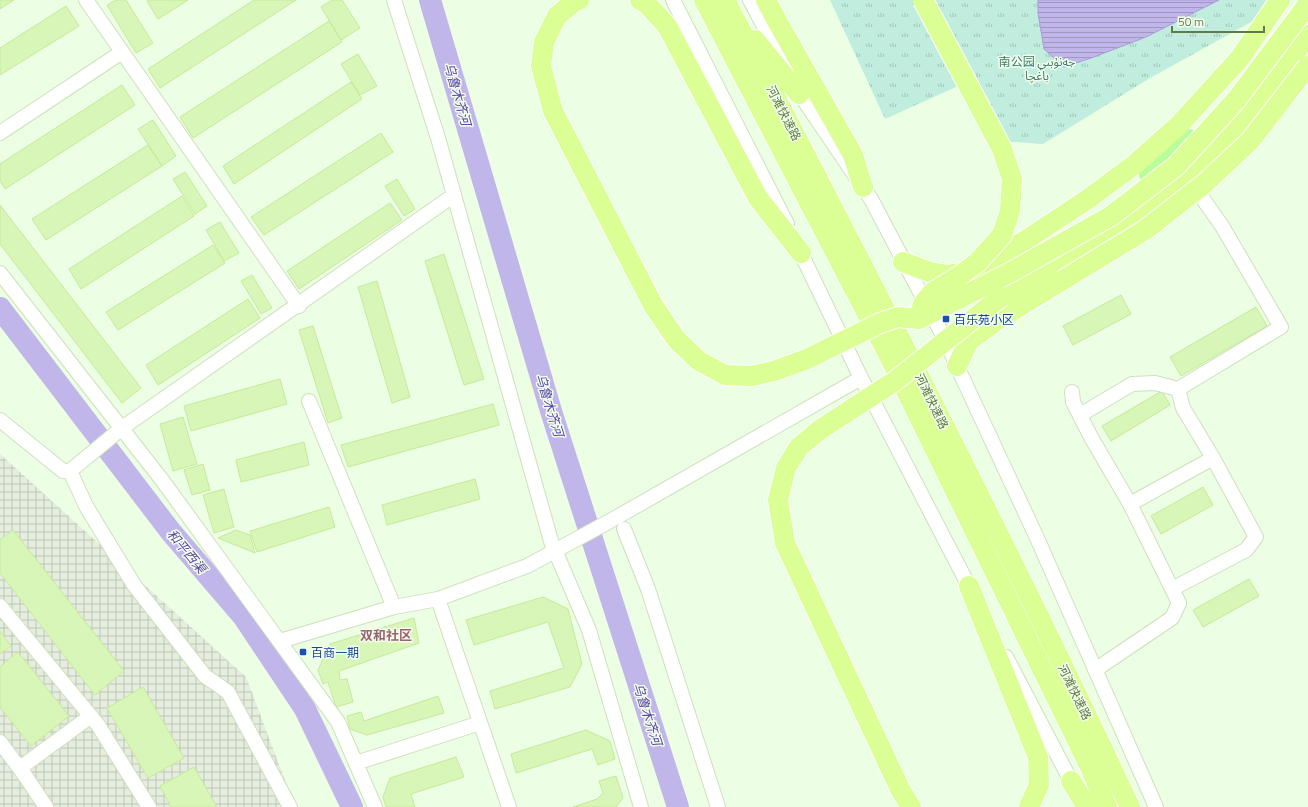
<svg xmlns="http://www.w3.org/2000/svg" width="1308" height="807" font-family="'Titillium Web','Noto Sans Arabic','Noto Sans SC',sans-serif">
  <style>
    .industrial { fill: url(#industrial-grid) }
    .park { fill: url(#park-tufts) }
    .water { fill: url(#water-rules); stroke: #aa9bdc }
    .lines { fill: none; stroke-linecap: round; stroke-linejoin: round }
    .river { stroke: #c1b6ea; stroke-width: 22 }
    .building { fill: #d9f6b9; stroke: #c5ea97 }
    .minor-casing { stroke: #cde1bb; stroke-width: 16 }
    .major-casing { stroke: #fff; stroke-width: 20 }
    .highway-casing { stroke: #fff; stroke-width: 22 }
    .minor { stroke: #fff; stroke-width: 14 }
    .major { stroke: #b8ff9a; stroke-width: 18 }
    .highway { stroke: #dbfe95; stroke-width: 20 }
    .highway-bridge-casing { stroke: #fff; stroke-width: 22; stroke-linecap: butt }
    .highway-bridge { stroke: #dbfe95; stroke-width: 20 }
    .transit-dot { fill: #1a4fb4; stroke: #f2ffec; stroke-width: 1.5 }
    .labels { text-anchor: middle; dominant-baseline: central; stroke-width: 3; stroke-linejoin: round; paint-order: stroke }
    .park-label { font-size: 12px; fill: #3b7a6b; stroke: #f2ffec }
    .street-label { font-size: 12px; fill: #637947; stroke: #f2ffec }
    .transit-label { font-size: 12px; fill: #164399; stroke: #f2ffec; text-anchor: start }
    .water-label { font-size: 13px; font-style: italic; fill: #5c46a4; stroke: #f2ffec }
    .neighbourhood-label { font-size: 13px; font-weight: bold; fill: #9d6271; stroke: #f2ffec }
  </style>
  <defs>
    <pattern id="industrial-grid" width="8" height="8" patternUnits="userSpaceOnUse"><rect width="8" height="8" fill="#e5edde"/><path d="M0 4h8M4 0v8" fill="none" stroke="#bdc5b6"/></pattern>
    <pattern id="park-tufts" width="24" height="20" patternUnits="userSpaceOnUse"><rect width="24" height="20" fill="#c0edde"/><path d="M3 7l-1-3M5 7V3M7 7l1-3M15 17l-1-3M17 17v-4M19 17l1-3" fill="none" stroke="#a0c5b6"/></pattern>
    <pattern id="water-rules" width="6" height="5" patternUnits="userSpaceOnUse"><rect width="6" height="5" fill="#c1b6ea"/><path d="M0 2.5h6" fill="none" stroke="#a099bf"/></pattern>
  </defs>
  <rect width="100%" height="100%" fill="#ecfee3"/>
  <path class="industrial" d="M0,454L246,677L295,807H0Z"/>
  <path class="park" d="M830,0H1270L1255,20L1150,78L1043,144L1001,141L967,82L885,119Z"/>
  <path class="water" d="M1038,0H1219L1146,37L1094,57L1064,67L1044,49L1038,13Z"/>
  <g class="lines">
    <path class="river" d="M430,0L551,411L678,807
      M0,308L171,532L243,616L305,709L352,807"/>
  </g>
  <path class="building" d="M0,0H14L0,9Z
    M116,0H126L153,43L136,53L107,5Z
    M148,0H188L158,19L147,1Z
    M254,0H296L160,88L148,69Z
    M332,0H342L360,28L341,40L321,7Z
    M66,6L79,26L0,75V48Z
    M329,21L342,42L193,138L180,117Z
    M358,54L377,86L360,95L341,64Z
    M351,82L362,99L234,184L223,166Z
    M122,85L135,105L5,189L0,181V164Z
    M153,120L176,156L162,166L138,129Z
    M381,133L393,152L264,235L251,217Z
    M148,145L162,166L46,240L32,219Z
    M185,172L207,206L195,214L173,179Z
    M397,179L415,209L404,216L385,186Z
    M182,196L194,216L81,289L69,269Z
    M390,203L402,220L299,289L287,271Z
    M0,205L141,388L122,403L0,244Z
    M220,222L239,253L224,261L206,230Z
    M213,245L225,263L118,330L106,312Z
    M444,254L484,379L464,385L425,261Z
    M252,275L272,308L261,314L241,281Z
    M377,281L410,397L392,403L358,287Z
    M1121,295L1131,314L1073,345L1063,326Z
    M248,299L260,318L158,385L146,365Z
    M1256,307L1267,326L1181,376L1170,357Z
    M313,326L342,418L328,423L299,330Z
    M280,379L287,404L191,431L184,406Z
    M1162,391L1170,405L1111,441L1102,426Z
    M493,404L499,425L348,467L341,445Z
    M183,417L197,464L173,471L160,424Z
    M304,442L309,465L241,482L236,460Z
    M203,464L210,490L192,495L184,470Z
    M475,479L480,499L387,525L382,505Z
    M1203,487L1213,505L1161,534L1151,516Z
    M224,489L234,527L214,533L203,495Z
    M329,507L335,527L257,552L250,531Z
    M13,530L124,671L95,695L0,573V540Z
    M236,530L250,535L255,553L218,538Z
    M1249,579L1259,596L1203,627L1193,610Z
    M543,597L568,609L582,664L570,687L495,709L490,691L564,668L548,622L474,645L466,620Z
    M414,618L419,643L339,671L340,680L347,679L353,702L336,707L328,682L323,684L318,670L330,644Z
    M0,631L11,646L0,654Z
    M18,652L69,716L31,746L0,707V667Z
    M143,687L184,758L148,778L107,708Z
    M438,696L444,713L367,735L350,729L347,716L361,712L364,721Z
    M586,730L610,741L615,759L598,765L592,749L516,773L511,754Z
    M456,757L464,777L411,794L415,807H386L383,797L390,778Z
    M194,767L217,807H171L160,786Z
    M616,776L623,798L616,807H573L597,799L603,793L599,781Z"/>
  <g class="lines">
    <g class="minor-casing">
      <path id="minor" d="M86,0L299,306
        M394,0L438,138L551,541L589,630L641,807
        M673,0L787,224
        M750,0L785,66
        M795,87L871,199L948,345L957,366L1037,538L1156,807
        M0,133L122,52
        M797,245L861,378L973,594
        M0,273L162,480L338,722L375,807
        M1072,392L1073,402L1092,439L1130,504L1179,603L1172,618L1095,670
        M309,401L394,607
        M1080,415L1132,384L1155,383L1178,389
        M0,420L63,471H70L122,428L454,195
        M70,471L86,506L134,585L205,676L228,692L290,807
        M1130,504L1213,458
        M624,529L648,589L718,807
        M1172,589L1246,550L1256,537L1213,458L1183,408L1178,389L1281,327L1222,226L1191,182
        M438,599L509,807
        M0,606L98,725L149,807
        M280,641L394,607L438,599L527,566L610,521L861,378
        M1006,657L1071,781L1074,789
        M0,742L26,777L46,807
        M356,763L480,723
        M20,768L91,716"/>
    </g>
    <g class="major-casing">
      <path id="major" d="M1148,175L1164,163L1190,138"/>
    </g>
    <g class="highway-casing">
      <path id="highway" d="M640,0L647,4L667,26L758,198L801,253
        M704,0L892,362L1089,765L1107,807
        M725,0C864,267 1003,534 1130,807
        M766,0L777,21L853,155L863,187
        M755,40L799,94
        M903,262L930,272L948,275L974,271L1029,238L1088,199L1134,165L1179,125L1240,58L1280,0
        M1001,297L1091,247L1162,199L1205,160L1245,119L1308,35
        M957,366L969,341L999,319L1063,280
        M969,586L1038,757L1039,785L1029,807
        M1071,781L1087,807
        M900,789L911,807"/>
    </g>
    <use href="#minor" class="minor"/>
    <use href="#major" class="major"/>
    <use href="#highway" class="highway"/>
    <g class="highway-bridge-casing">
      <path id="highway-bridge" d="M579,0L574,2L557,16L544,42L541,66L553,111L653,305L676,339L699,361L725,375L752,376L774,371L807,359L880,323L898,317L919,319L1011,272L1111,216L1176,166L1237,99L1308,4
        M1063,280L1145,230L1204,184L1250,141L1308,66
        M919,319L923,304L933,292L959,276L978,262L1002,235L1010,211L1012,179L1002,149L923,0
        M900,789L785,543L778,500L786,468L799,447L821,429L895,381L1001,297"/>
    </g>
    <use href="#highway-bridge" class="highway-bridge"/>
  </g>
  <g class="transit-dot">
    <rect x="942" y="315" width="8" height="8" rx="2"/>
    <rect x="299" y="648" width="8" height="8" rx="2"/>
  </g>
  <g class="labels">
    <g class="park-label">
      <text x="1037" y="61">南公园 جەنۇبىي<tspan x="1037" dy="14">باغچا</tspan></text>
    </g>
    <g class="street-label">
      <text transform="translate(784 113) rotate(63)">河滩快速路</text>
      <text transform="translate(932 401) rotate(64)">河滩快速路</text>
      <text transform="translate(1075 692) rotate(64)">河滩快速路</text>
    </g>
    <g class="transit-label">
      <text x="954" y="319">百乐苑小区</text>
      <text x="311" y="652">百商一期</text>
    </g>
    <g class="water-label">
      <text transform="translate(458 94) rotate(74)">乌鲁木齐河</text>
      <text transform="translate(550 405) rotate(73)">乌鲁木齐河</text>
      <text transform="translate(187 551) rotate(50)">和平西渠</text>
      <text transform="translate(648 714) rotate(72)">乌鲁木齐河</text>
    </g>
    <g class="neighbourhood-label">
      <text x="386" y="635">双和社区</text>
    </g>
  </g>
  <path d="M1172 26v6h92v-6" fill="none" stroke="#637947" stroke-width="2"/>
  <text x="1178" y="26" font-size="12" fill="#637947" stroke="#f2ffec" stroke-width="3" paint-order="stroke">50 m</text>
</svg>
